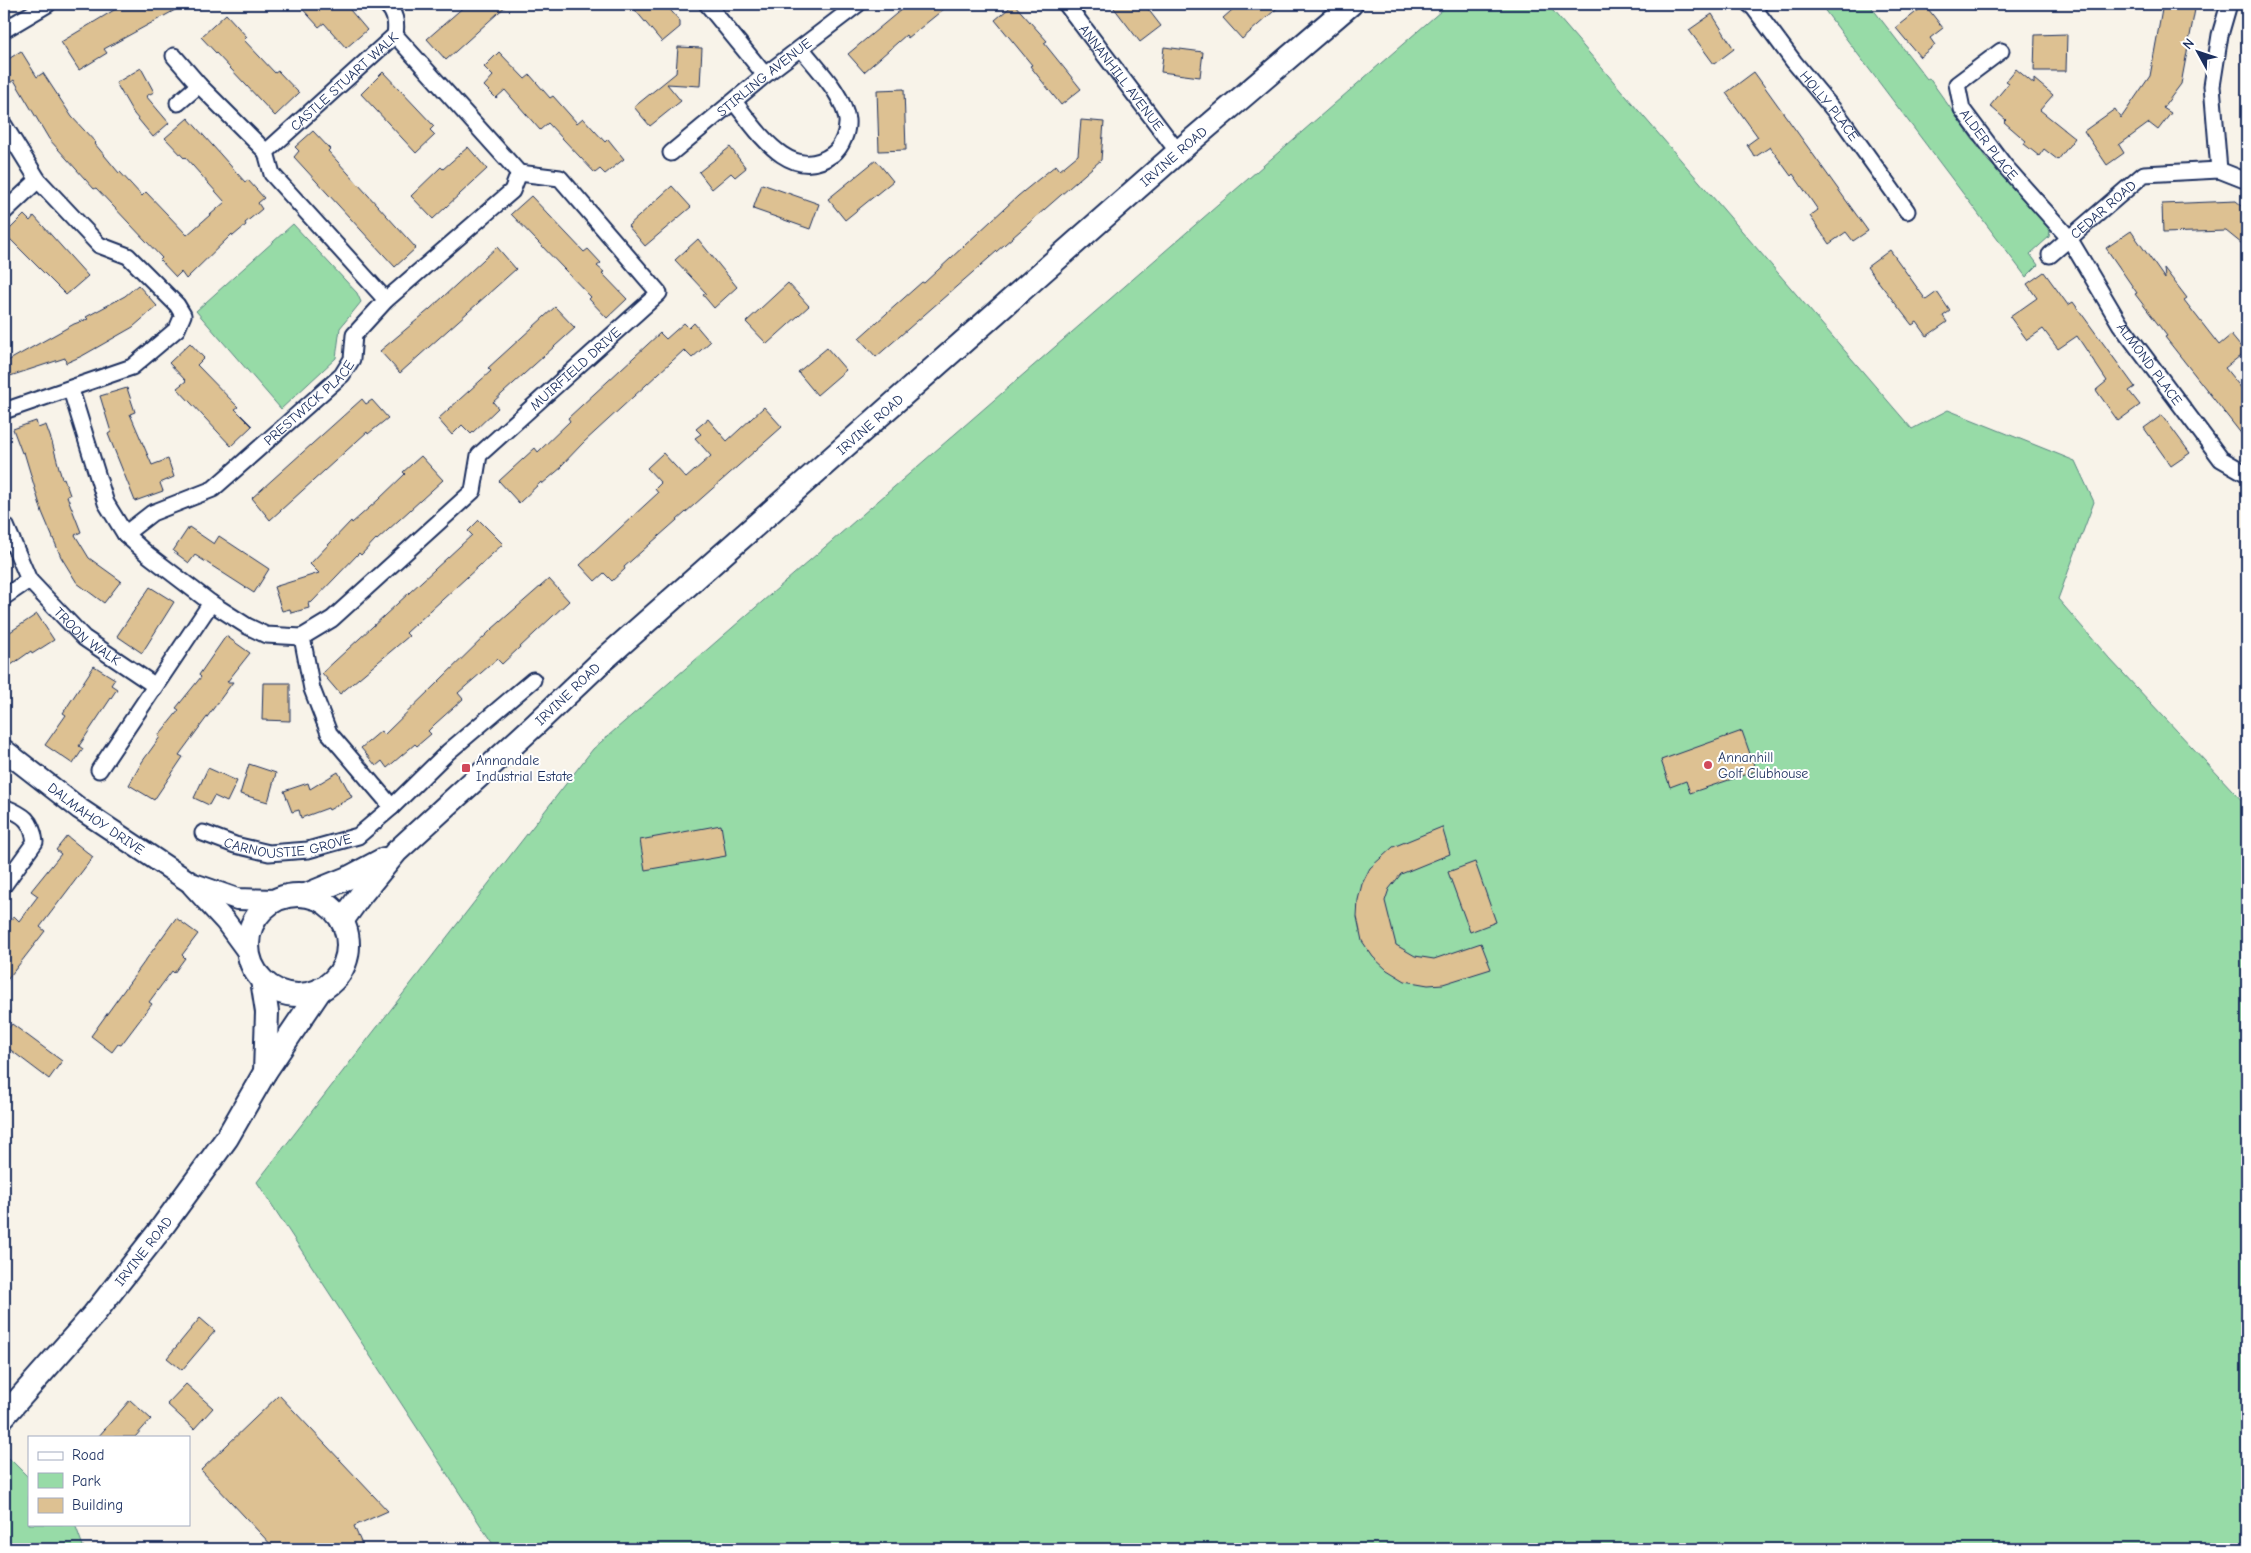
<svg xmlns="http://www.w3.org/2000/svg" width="2251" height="1553" font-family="'Comic Neue',sans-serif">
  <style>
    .green { fill: #97dba7; stroke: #598582 }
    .building { fill: #ddc192; stroke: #1b2f5e }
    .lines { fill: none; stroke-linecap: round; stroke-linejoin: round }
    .minor-casing { stroke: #1b2f5e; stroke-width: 19 }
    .tertiary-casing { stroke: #1b2f5e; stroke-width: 24 }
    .secondary-casing { stroke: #1b2f5e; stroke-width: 26 }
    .minor { stroke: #fff; stroke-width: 15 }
    .tertiary { stroke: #fff; stroke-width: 20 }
    .secondary { stroke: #fff; stroke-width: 22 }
    .poi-dot { fill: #d1495b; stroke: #fff; stroke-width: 2 }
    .labels { text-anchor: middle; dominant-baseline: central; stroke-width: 4; stroke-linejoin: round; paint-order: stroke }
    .street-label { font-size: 14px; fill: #1b2f5e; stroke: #fff }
    .poi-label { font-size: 14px; fill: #1b2f5e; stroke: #fff; text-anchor: start }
  </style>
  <rect width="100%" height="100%" fill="#f8f3e9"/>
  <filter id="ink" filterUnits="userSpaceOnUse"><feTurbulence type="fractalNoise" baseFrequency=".02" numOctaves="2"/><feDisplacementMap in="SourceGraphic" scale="10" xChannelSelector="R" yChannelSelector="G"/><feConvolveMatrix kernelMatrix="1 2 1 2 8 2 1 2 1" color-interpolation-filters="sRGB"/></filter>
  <g filter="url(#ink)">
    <path class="green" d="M1449,4H1547L1912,429L1948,410L2075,461L2094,502L2058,599L2109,658L2247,806V1549H496L257,1182L593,749Z
      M1820,4H1869L1927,79L1929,78L1988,161L2051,224L2049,237L2030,254L2038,265L2026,277Z
      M293,224L357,293L361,302L340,328L336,358L281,409L196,311Z
      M9,1458L29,1478V1524H75L84,1549H4V1463Z"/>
    <path class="building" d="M124,4H186L104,49L107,53L79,70L61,42Z
      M298,4H345L367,30L346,48L324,23L319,27Z
      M467,4H508L446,60L427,39Z
      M630,4H665L680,21V27L662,42Z
      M908,4H950L908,38L906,35L864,72L848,54Z
      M1014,4L1047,41L1044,43L1081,89L1061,105L1030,66L1032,65L995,20Z
      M1111,4H1144L1161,26L1140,42Z
      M1239,4H1282L1242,39L1223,18Z
      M2163,4H2196L2181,84L2163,108L2171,113L2158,130L2149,123L2119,145L2124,153L2107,165L2084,131L2115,109L2121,118L2150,76Z
      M1925,5L1943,28L1930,38L1935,45L1920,57L1896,28Z
      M226,14L247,37L244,40L275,73L278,71L299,93L275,116L201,37Z
      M1712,14L1734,49L1714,64L1689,30Z
      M2067,34L2066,71H2034L2035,35Z
      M678,47L702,48L700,86L667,84L681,101L650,126L634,107L676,73Z
      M1164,47L1203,52L1200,77L1161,72Z
      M21,51L37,77L43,73L72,117L96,143L95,144L119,173L120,172L142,196L146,192L187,235L225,202L185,157L184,158L165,138L188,118L245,182L248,180L264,198L258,203L262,209L245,223L246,225L233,236L232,234L186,279L181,272L176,277L160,260L162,258L96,188L94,189L49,139L14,80L4,87V62Z
      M499,52L525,79L530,75L550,98L553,96L577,123L583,118L605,142L608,139L624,159L605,174L600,169L595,173L548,123L540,130L505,90L496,98L484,86L493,76L484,67Z
      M141,68L154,92L146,96L169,123L153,137L134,114L116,83Z
      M2016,69L2034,84V79L2053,95L2040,110L2075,138L2058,160L2044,149L2039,156L2024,144L2026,141L2004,122L2006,120L1990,106L2009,83L2006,81Z
      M383,72L434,126L430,130L435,135L416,153L361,94Z
      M1754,72L1868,231L1853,241L1846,232L1829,244L1810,216L1818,210L1793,174L1791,176L1770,147L1755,157L1747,145L1758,137L1726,93Z
      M904,89L906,150L879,151L877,90Z
      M1081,120L1104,122L1101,160L876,357L859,338L922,282L924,283L1018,196L1056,165L1060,170L1078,155Z
      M313,131L330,149L328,151L416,248L395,267L294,157L299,151L295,147Z
      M468,147L487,169L433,219L411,196L441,167L443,169Z
      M730,147L746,168L735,177L731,173L712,189L699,172Z
      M876,160L893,181L845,220L828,199Z
      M762,184L819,204L810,229L753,209Z
      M672,186L691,207L645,246L628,226Z
      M531,196L584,252L588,249L601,263L597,266L604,272L602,273L627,299L607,318L589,299L591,297L511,214Z
      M2236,201L2247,210V248L2226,231L2163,233L2162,204Z
      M24,215L30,221L34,216L88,276L66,295L5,234Z
      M2131,231L2165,279L2164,268L2187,298L2184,300L2219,345L2231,335L2245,352L2225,368L2247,395V441L2165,337L2167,336L2135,294L2137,293L2106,248Z
      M698,239L737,287L714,308L703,295L706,293L675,260Z
      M497,247L516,269L400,373L380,351L430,309Z
      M1890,250L1926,300L1937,292L1950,311L1943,316L1947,322L1927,336L1917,322L1912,325L1867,267Z
      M2044,272L2068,305L2073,302L2135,387L2129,391L2140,405L2118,421L2096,390L2107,381L2077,336L2058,349L2043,329L2027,340L2010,317L2037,298L2027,284Z
      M788,283L809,306L767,344L746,322Z
      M138,285L157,306L133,327L82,356L66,363L65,358L4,378V363L74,324L88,319L86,317L125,296Z
      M555,307L575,328L493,402L498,408L471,434L462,425L452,435L438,419L491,371L488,368Z
      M684,323L689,328L694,323L710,342L692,358L684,350L583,443L561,466L562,467L542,484L541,482L519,503L499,481L535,448L538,452L570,421L568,418L660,333L666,339Z
      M190,343L204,358L197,365L238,407L235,409L252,426L231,446L177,388L186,381L169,363Z
      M827,348L846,370L817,395L798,372Z
      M127,388L135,412L130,414L152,465L168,459L174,477L160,483L163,491L135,501L108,434L111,432L100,396Z
      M362,399L366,404L372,400L388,418L368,434L367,432L270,520L252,498Z
      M764,407L782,427L624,567L625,569L612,581L604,573L595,581L580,565L658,493L655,489L661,483L647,468L663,453L686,478L711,456L695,438L701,434L696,429L708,419L727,441Z
      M2162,415L2190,453L2171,466L2144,428Z
      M36,421L38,428L46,425L52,442L62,479L64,478L70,495L67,496L81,532L75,535L89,558L121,581L104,603L77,583L61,557L42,512L24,452L22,453L13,429Z
      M421,456L443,480L377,540L376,539L361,555L359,553L312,602L308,603L309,608L291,613L290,609L282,611L274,587L319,573L310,564L351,521L352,523L378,500L405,474L403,472Z
      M479,520L503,544L406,633L409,636L340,694L322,673L472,535L468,531Z
      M189,527L214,544L219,536L269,569L254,593L195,555L189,563L173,551Z
      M549,579L569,601L502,664L497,659L458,693L463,699L435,724L428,731L431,734L417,746L415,744L387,768L382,761L376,766L361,748L381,731L384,735L492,629Z
      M150,587L174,602L142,653L117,636Z
      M37,614L54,640L32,654L31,651L4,670V636Z
      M226,636L250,653L227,682H233L179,755L183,757L154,800L129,785L142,762L160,737L158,736L179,710L176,708L201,677L199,675Z
      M94,666L115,679L111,685L117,689L79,746L83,749L73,764L45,745L66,715L63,713Z
      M263,683H290V721L262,720Z
      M1742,731L1756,771L1690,793L1686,781L1670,787L1661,760Z
      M249,764L276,773L268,802L240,794Z
      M208,768L237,781L227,802L214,796L209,805L194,798Z
      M338,772L352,797L329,810L328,808L301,818L299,810L292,812L284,791L308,783L310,789Z
      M721,825L726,856L645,870L640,840Z
      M1442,827L1450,854L1401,874L1389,889L1385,901L1396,945L1415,956L1434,959L1481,943L1491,969L1443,984L1428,985L1405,981L1387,970L1373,957L1362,941L1357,917L1358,900L1362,884L1370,868L1393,847Z
      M67,836L93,857L40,927L45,931L4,984V929L14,916L19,921L38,896L31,891L61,854L56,850Z
      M1475,862L1496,922L1470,932L1448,872Z
      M176,918L198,934L182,955L185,958L174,973L172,971L149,1002L152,1004L121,1045L118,1044L112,1052L91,1036Z
      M12,1024L62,1061L49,1079L4,1045V1034Z
      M200,1318L215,1331L182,1370L167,1358Z
      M186,1384L213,1408L194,1429L167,1404Z
      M279,1395L388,1511L354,1526L364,1549H275L201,1470Z
      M130,1400L151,1419L135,1437H98Z"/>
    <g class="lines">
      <g class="minor-casing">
        <g id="minor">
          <path d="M707,4L765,75"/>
          <path id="s1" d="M1066,4L1178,152"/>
          <path id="s2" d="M1749,4L1754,8L1794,62L1842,120L1907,211"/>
          <path d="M4,30L48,4"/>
          <path id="s3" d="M2001,51L1957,84L1962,109L2004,165L2069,238L2120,324L2221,459L2247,474"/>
          <path d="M174,56L199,85L266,152"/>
          <path d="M178,103L199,85"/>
          <path d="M735,103C758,132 791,185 833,154C842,147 848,131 847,120C843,93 817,69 802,49"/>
          <path d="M4,125L38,180L99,245L128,256L177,305L183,315L177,329L132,367L4,411"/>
          <path id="s4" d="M671,153L765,75L858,4"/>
          <path d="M2219,170L2212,86L2220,35L2229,4"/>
          <path d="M4,212L38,180"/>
          <path id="s5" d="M2050,255L2144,174L2219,170L2247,181"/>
          <path id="s6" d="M386,300L272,174L266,152L395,35C397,22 395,13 386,4"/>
          <path id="s7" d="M71,390L106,503L125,534L147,554L211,603L247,626L266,635L302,637L332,619L473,491L479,455L659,293L560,178L519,173L395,35"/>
          <path id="s8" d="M6,526L29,580L84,638L154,685"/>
          <path id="s9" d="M125,534L152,513L213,489L342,375L352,359L354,335L386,300L512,191L519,173"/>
          <path d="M4,597L29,580"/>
          <path d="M302,637L312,689L329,733L392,807"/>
          <path d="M99,770L211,603"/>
          <path d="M4,807C24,815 32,820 35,842L4,885"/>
          <path id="s10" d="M203,833L235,845L269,853L308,850L358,836L392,807L448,752L533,680"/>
        </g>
      </g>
      <g class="tertiary-casing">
        <g id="tertiary">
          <path id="s11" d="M4,750L80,809L191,883L237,899L276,900"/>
          <path d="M192,885L226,922L248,952"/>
        </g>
      </g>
      <g class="secondary-casing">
        <g id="secondary">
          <path d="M306,895L350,877L384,859"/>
          <circle cx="298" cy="945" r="50"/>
          <path id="s12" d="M342,921L360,896L396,852L536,724L601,662L1178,152L1351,4"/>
          <path d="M262,980L267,1012L265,1072"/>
          <path id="s13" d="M4,1416L94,1314L160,1230L227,1138L265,1072L321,989"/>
        </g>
      </g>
      <use href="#minor" class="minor"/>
      <use href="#tertiary" class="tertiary"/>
      <use href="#secondary" class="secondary"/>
    </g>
  </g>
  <g class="poi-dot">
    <circle cx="1708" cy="765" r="5"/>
    <rect x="461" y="763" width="10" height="10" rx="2.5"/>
  </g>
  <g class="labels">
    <g class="street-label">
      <text stroke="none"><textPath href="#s4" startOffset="120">STIRLING AVENUE</textPath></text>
      <text stroke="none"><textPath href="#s1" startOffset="92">ANNANHILL AVENUE</textPath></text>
      <text stroke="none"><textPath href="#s6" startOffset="298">CASTLE STUART WALK</textPath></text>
      <text stroke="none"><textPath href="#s2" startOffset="130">HOLLY PLACE</textPath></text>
      <text stroke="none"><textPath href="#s3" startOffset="125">ALDER PLACE</textPath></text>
      <text stroke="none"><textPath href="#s12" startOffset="1131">IRVINE ROAD</textPath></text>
      <text stroke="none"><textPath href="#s5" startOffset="70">CEDAR ROAD</textPath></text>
      <text stroke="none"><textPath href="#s3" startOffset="398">ALMOND PLACE</textPath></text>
      <text stroke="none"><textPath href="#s7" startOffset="756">MUIRFIELD DRIVE</textPath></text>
      <text stroke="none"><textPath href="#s9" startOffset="229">PRESTWICK PLACE</textPath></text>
      <text stroke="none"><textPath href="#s12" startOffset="726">IRVINE ROAD</textPath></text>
      <text stroke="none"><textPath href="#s8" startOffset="140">TROON WALK</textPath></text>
      <text stroke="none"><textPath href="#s12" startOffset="321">IRVINE ROAD</textPath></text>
      <text stroke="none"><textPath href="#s11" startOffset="115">DALMAHOY DRIVE</textPath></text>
      <text stroke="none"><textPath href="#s10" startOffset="88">CARNOUSTIE GROVE</textPath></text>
      <text stroke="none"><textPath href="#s13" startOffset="216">IRVINE ROAD</textPath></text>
    </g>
    <g class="poi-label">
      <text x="1718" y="757">Annanhill<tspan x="1718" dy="16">Golf Clubhouse</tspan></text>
      <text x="476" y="760">Annandale<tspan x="476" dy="16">Industrial Estate</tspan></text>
    </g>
  </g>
  <rect width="2251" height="1553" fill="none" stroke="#fff" stroke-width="20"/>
  <rect x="10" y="10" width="2231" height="1533" fill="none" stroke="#1b2f5e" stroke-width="2" filter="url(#ink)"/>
  <rect x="28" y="1436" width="162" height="90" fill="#ffffff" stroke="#a4acbf"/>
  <rect x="38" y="1452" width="25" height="8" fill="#ffffff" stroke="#a4acbf"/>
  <text x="72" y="1460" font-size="15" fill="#1b2f5e">Road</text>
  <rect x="38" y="1473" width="25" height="15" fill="#97dba7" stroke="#a4acbf"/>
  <text x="72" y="1486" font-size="15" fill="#1b2f5e">Park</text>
  <rect x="38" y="1498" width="25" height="15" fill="#ddc192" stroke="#a4acbf"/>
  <text x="72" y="1510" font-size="15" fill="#1b2f5e">Building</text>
  <g transform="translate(2198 52) rotate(310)" stroke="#ffffff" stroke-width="4" paint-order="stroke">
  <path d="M0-4L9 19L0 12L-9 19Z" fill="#1b2f5e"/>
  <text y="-8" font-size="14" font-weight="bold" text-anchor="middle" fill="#1b2f5e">N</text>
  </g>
</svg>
